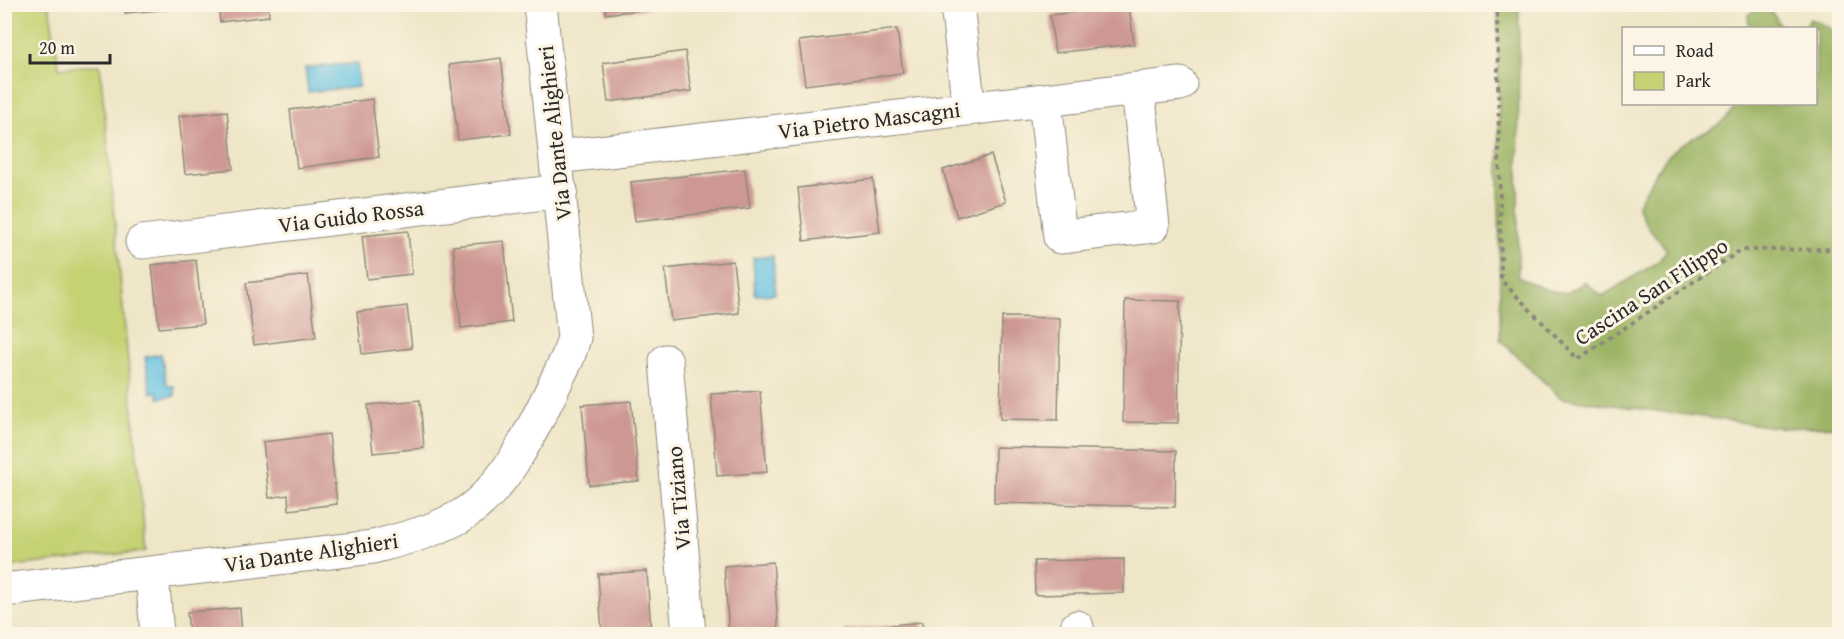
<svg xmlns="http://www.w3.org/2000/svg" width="1844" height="639" font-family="'Gentium Book Plus',serif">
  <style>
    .green { fill: #c5d273; stroke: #787e4f; stroke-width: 1.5 }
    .forest { fill: #9cb465; stroke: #647048; stroke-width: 1.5 }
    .water { fill: #62c1e1; stroke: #467686; stroke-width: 1.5 }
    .building { fill: #cd9793 }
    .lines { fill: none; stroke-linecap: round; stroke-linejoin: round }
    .minor-casing { stroke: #8d887a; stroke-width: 35 }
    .path { stroke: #8d887a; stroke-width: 4; stroke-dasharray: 4.5 4.5; stroke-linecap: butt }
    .minor { stroke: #fff; stroke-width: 33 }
    .labels { text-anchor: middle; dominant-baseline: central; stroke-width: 6; stroke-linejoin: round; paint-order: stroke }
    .street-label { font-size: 22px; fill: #2b2b2b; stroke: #fcf5e5 }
  </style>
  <rect width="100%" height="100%" fill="#fcf5e5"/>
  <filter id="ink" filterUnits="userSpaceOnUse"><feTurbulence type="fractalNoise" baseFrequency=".0167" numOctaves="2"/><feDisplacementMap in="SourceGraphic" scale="12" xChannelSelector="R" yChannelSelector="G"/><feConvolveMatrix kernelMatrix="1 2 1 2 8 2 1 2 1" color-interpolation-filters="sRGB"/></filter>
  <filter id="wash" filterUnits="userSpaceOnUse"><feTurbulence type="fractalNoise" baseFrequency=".008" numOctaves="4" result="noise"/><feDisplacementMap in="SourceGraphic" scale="24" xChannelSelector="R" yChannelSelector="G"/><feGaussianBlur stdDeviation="1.35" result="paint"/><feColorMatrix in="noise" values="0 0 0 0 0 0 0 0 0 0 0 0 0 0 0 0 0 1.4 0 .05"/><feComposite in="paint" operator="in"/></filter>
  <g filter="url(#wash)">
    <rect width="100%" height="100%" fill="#efe6c8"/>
    <path class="green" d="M4,5H49L59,68L100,65L146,551L5,567Z"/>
    <path class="forest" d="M1764,4L1776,18L1781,28H1749L1748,15Z
      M1498,5H1519L1518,277L1547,290L1567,293L1585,282L1602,296L1658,262L1667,250L1649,229L1637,206C1647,188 1658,165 1673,151C1693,133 1724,131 1736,104H1816V28H1805L1810,19L1829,27L1839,41L1840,140L1836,190H1840L1839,426L1782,428L1561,398L1500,340Z"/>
    <path class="water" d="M357,63L359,87L308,92L305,68Z
      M773,256L775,294L755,295L753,258Z
      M161,354L167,386H174L175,396L159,398L158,392L151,393L145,357Z"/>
    <g id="blocks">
      <path class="building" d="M125,4H170V9L125,13Z
        M218,4H268L269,16L220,22Z
        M605,4H673V6L606,14Z
        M1129,6L1134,44L1055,53L1050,15Z
        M897,29L903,73L805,85L799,41Z
        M685,51L691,91L608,102L603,63Z
        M501,58L511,134L458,140L449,65Z
        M372,99L379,157L297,168L290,110Z
        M227,111L233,169L185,174L179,116Z
        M991,155L1006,202L957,217L943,170Z
        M745,169L750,208L635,221L631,182Z
        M873,179L880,232L804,241L798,188Z
        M408,231L412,274L367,279L362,236Z
        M504,241L512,322L461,328L453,246Z
        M196,260L203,324L159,328L152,265Z
        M733,261L739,313L671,321L665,269Z
        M308,275L316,337L254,345L246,283Z
        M1125,300L1180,301L1178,423L1123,422Z
        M407,306L412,348L362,354L357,312Z
        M1002,317L1060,318L1058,420L1000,419Z
        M760,391L767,472L717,476L711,394Z
        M420,400L424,448L373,453L368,405Z
        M631,401L639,481L589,485L582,405Z
        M329,434L337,504L289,510L288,495L269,498L263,442Z
        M995,447L1176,451L1175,507L994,503Z
        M1124,559V593L1035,595L1034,561Z
        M773,562L779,634H729L724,566Z
        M647,571L651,634H602L598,574Z
        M240,608L242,634H189L187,612Z
        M922,622L923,634H843V630Z"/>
    </g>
  </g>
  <g filter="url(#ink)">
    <use href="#blocks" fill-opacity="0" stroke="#8d887a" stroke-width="1.5"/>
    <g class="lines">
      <g class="minor-casing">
        <path id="minor" d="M957,4L969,109
          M1045,100L1060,237L1153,226L1138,89
          M557,157L1180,84
          M142,242L561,191
          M666,361L689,634
          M152,574L157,634
          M4,590L373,547C403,539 432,532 459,517C511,488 542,408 568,357L574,338L540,4
          M1077,627L1078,634"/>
      </g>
      <path class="path" d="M1497,4L1501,280L1578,359L1741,250L1840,249"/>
      <use href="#minor" class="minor"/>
    </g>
  </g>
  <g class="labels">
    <g class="street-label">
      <text transform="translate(869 120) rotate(-7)">Via Pietro Mascagni</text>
      <text transform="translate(554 133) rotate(-96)">Via Dante Alighieri</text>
      <text transform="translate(351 216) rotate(-7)">Via Guido Rossa</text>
      <text transform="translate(1651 291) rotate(-33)">Cascina San Filippo</text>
      <text transform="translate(678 498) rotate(-95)">Via Tiziano</text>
      <text transform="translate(311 552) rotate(-8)">Via Dante Alighieri</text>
    </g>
  </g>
  <rect width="1844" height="639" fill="none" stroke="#fcf5e5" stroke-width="24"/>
  <rect x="1622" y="27" width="195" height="78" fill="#fcf5e5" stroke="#a8a49b" stroke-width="1.5"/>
  <rect x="1634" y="46" width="30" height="9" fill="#ffffff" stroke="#a8a49b" stroke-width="1.5"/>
  <text x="1676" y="57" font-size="18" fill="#2b2b2b">Road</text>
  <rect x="1634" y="72" width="30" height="18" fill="#c5d273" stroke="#a8a49b" stroke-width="1.5"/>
  <text x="1676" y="87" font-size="18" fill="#2b2b2b">Park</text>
  <path d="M30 54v9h80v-9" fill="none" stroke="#2b2b2b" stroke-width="3"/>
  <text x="39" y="54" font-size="18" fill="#2b2b2b" stroke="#fcf5e5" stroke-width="4.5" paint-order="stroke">20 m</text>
</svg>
